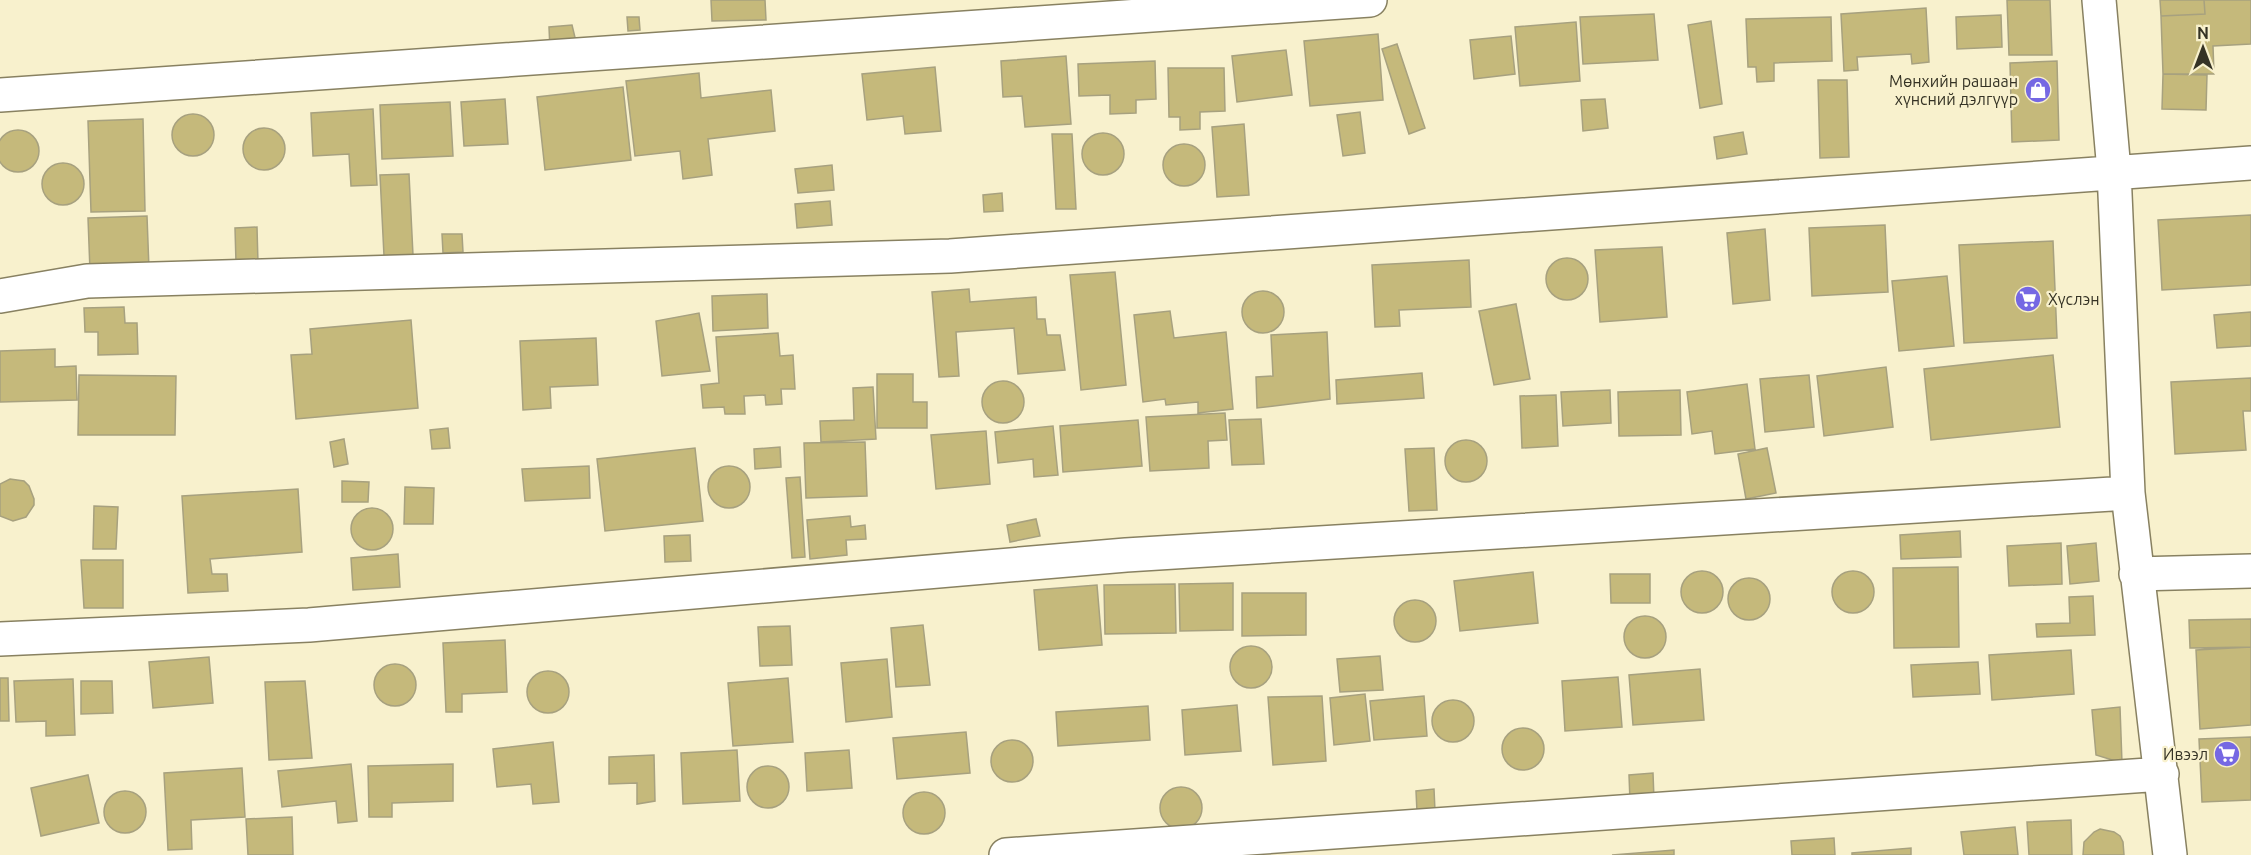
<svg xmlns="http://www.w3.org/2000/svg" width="2251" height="855" font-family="Ubuntu,sans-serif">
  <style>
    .building { fill: #c5b97b; stroke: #a7a17f; stroke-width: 1.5 }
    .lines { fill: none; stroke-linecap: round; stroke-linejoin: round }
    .minor-casing { stroke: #888161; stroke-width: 36 }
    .minor { stroke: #fff; stroke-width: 33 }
    .labels { text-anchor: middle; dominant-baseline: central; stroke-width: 4.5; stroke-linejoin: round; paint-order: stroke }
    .poi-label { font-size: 16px; fill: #353325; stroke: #f8f1cd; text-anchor: end }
  </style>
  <rect width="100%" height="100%" fill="#f8f1cd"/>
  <path class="building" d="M711,0H765L766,20L712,21Z
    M2007,0H2050L2052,55H2009Z
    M2160,0H2204L2205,14L2161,16Z
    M2204,0H2251V44L2213,46L2214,74H2163L2161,16L2205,14Z
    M1926,8L1929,62L1912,64L1911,54L1857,57L1858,70L1844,71L1841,14Z
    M1654,14L1658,60L1583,64L1580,17Z
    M2001,15L2002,47L1957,49L1956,17Z
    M627,17H639L640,30L628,31Z
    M1831,17L1832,61L1774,63V81L1757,82L1756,67H1748L1746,19Z
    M1711,21L1722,104L1700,108L1688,25Z
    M1576,22L1580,81L1520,86L1515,27Z
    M572,25L577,46L550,50L549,27Z
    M1378,34L1383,100L1310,106L1304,41Z
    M1511,36L1515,74L1474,79L1470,40Z
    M1397,44L1425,128L1409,134L1382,49Z
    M1286,50L1292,95L1237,102L1232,56Z
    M1066,56L1071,124L1025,127L1022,96L1003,97L1001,61Z
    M1155,61L1156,99L1136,100V113L1110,114V95L1079,96L1078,64Z
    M2057,61L2059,140L2012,142L2010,63Z
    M935,67L941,131L905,134L903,116L867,120L862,74Z
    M1168,68H1224L1225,111L1200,112V129L1180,130V117H1169Z
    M699,73L701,98L771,90L775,131L708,139L712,175L683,179L680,151L635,156L626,81Z
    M2163,74L2207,75L2206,110L2162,109Z
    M1818,80H1847L1849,157L1820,158Z
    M623,87L631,160L545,170L537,97Z
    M505,99L508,144L464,146L461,102Z
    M1605,99L1608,128L1583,131L1581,100Z
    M450,102L453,156L382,159L380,105Z
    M373,109L377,185L351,186L349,154L313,156L311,113Z
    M1360,112L1365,153L1343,156L1337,115Z
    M172 135a21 21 0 1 1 42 0a21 21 0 1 1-42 0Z
    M143,119L145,211L91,212L88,121Z
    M1244,124L1249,195L1217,197L1212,127Z
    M243 149a21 21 0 1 1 42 0a21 21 0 1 1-42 0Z
    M-3 151a21 21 0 1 1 42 0a21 21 0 1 1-42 0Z
    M1743,132L1747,154L1717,159L1714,137Z
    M1082 154a21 21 0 1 1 42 0a21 21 0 1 1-42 0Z
    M1052,134H1072L1076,209H1056Z
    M1163 165a21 21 0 1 1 42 0a21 21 0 1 1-42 0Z
    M42 184a21 21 0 1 1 42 0a21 21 0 1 1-42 0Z
    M832,165L834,190L798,193L795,169Z
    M409,174L413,255L384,256L380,175Z
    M1002,193L1003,211L984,212L983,195Z
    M830,201L832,225L797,228L795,204Z
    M2251,215V285L2162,290L2158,220Z
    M147,216L149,269L90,271L88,218Z
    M1885,225L1888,292L1812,296L1809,228Z
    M257,227L258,263H236L235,228Z
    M1765,229L1770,300L1733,304L1727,233Z
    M442,234H462L463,252L443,253Z
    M2053,241L2057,338L1964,343L1959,245Z
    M1662,247L1667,317L1600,322L1595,250Z
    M1546 279a21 21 0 1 1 42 0a21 21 0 1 1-42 0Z
    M1469,260L1471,307L1399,310L1400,326L1375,327L1372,265Z
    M1115,272L1126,385L1081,390L1070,275Z
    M1947,276L1954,346L1899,351L1892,281Z
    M969,289L970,302L1036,297L1037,319H1045L1047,335H1060L1065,370L1018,374L1014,328L956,332L959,376L939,377L932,292Z
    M1242 312a21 21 0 1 1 42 0a21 21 0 1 1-42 0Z
    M767,294L768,328L713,331L712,296Z
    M1516,304L1530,379L1494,385L1479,311Z
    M124,307L125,323H137L138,354L98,355V332H85L84,308Z
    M1170,311L1174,338L1226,332L1233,409L1198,413V402L1166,405L1165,399L1143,402L1134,315Z
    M2251,312V346L2217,348L2214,315Z
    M699,313L710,371L662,376L656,321Z
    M411,320L418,408L296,419L291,355L312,354L310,329Z
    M1327,332L1330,399L1257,408L1256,377L1273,376L1271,335Z
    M778,333L780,356L793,355L795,389H781L782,404L766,405L765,395L744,396L745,414H725L724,407L703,408L701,385L719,383L716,337Z
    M596,338L598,385L550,387L551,408L523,410L520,341Z
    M55,349V367L76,366L77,400L0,402V351Z
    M2053,355L2060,427L1931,440L1924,369Z
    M1886,367L1893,427L1824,436L1817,376Z
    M1422,373L1424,398L1337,404L1336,380Z
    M877,374H913V402H927V428H877Z
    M79,375L176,376L175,435H78Z
    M1809,375L1814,427L1765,432L1760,379Z
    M2251,378V411H2243L2246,450L2175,454L2171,382Z
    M982 402a21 21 0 1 1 42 0a21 21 0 1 1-42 0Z
    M1747,384L1755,449L1715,454L1712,431L1692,434L1687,392Z
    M873,387L876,439L821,442L820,421L854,420L853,388Z
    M1610,390L1611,423L1563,426L1561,392Z
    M1680,390L1681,435L1619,436L1618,392Z
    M1556,395L1558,446L1522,448L1520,396Z
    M1225,413L1227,440L1208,441L1209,468L1150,471L1146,417Z
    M1261,419L1264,464L1232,465L1229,420Z
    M1138,420L1142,466L1063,472L1060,426Z
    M1053,426L1058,475L1034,477L1033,459L998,463L995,432Z
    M448,428L450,448L432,449L430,430Z
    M986,431L990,484L936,489L931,435Z
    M344,439L348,464L334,467L330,442Z
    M1445 461a21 21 0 1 1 42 0a21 21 0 1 1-42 0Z
    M865,442L867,496L806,498L804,443Z
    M780,447L781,467L755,469L754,449Z
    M695,448L703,521L605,531L597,459Z
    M1434,448L1437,510L1409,511L1405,449Z
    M1767,448L1776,493L1746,499L1738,454Z
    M589,466L590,498L525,501L522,469Z
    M708 487a21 21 0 1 1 42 0a21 21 0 1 1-42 0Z
    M800,477L805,557L792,558L786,478Z
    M10,479L24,481L29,486L34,499V505L26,517L13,521L0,516V484Z
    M342,481L369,482L368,502H342Z
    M405,487L434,488L433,524H404Z
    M298,489L302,552L210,559L212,574H227L228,591L188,593L182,496Z
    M94,506L118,507L116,549H93Z
    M351 529a21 21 0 1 1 42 0a21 21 0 1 1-42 0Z
    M850,516L851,527L865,525L866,539L846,540L847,555L810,559L807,520Z
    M1036,519L1040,536L1010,542L1007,525Z
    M1960,531L1961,557L1901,559L1900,535Z
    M690,535L691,561L665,562L664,536Z
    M2061,543L2062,584L2009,586L2007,546Z
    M2096,543L2099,581L2070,584L2067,546Z
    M398,554L400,587L353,590L351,558Z
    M81,560H123V608H84Z
    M1958,567L1959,647L1894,648L1893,568Z
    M1832 592a21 21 0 1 1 42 0a21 21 0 1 1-42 0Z
    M1681 592a21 21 0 1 1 42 0a21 21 0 1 1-42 0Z
    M1533,572L1538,623L1460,631L1454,581Z
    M1610,574H1650V603H1611Z
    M1728 599a21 21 0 1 1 42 0a21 21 0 1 1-42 0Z
    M1233,583V630L1180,631L1179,584Z
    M1175,584L1176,633L1105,634L1104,585Z
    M1097,585L1102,645L1039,650L1034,590Z
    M1242,593H1306V635L1242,636Z
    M2093,596L2095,635L2037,637L2036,624L2070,623L2069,597Z
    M1394 621a21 21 0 1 1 42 0a21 21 0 1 1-42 0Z
    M1624 637a21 21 0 1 1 42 0a21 21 0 1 1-42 0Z
    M2251,619V647L2190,648L2189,620Z
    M923,625L930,685L896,687L891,628Z
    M790,626L792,665L760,666L758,627Z
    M505,640L507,692L462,694V712H446L443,643Z
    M1230 667a21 21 0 1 1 42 0a21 21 0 1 1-42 0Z
    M2251,647V725L2200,729L2196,650Z
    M2071,650L2074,694L1992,700L1989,655Z
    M1380,656L1383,690L1340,692L1337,659Z
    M209,657L213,703L153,708L149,662Z
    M887,659L892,717L846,722L841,663Z
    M1978,662L1980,694L1913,697L1911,665Z
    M374 685a21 21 0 1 1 42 0a21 21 0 1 1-42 0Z
    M1700,669L1704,720L1633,725L1629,675Z
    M527 692a21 21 0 1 1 42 0a21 21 0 1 1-42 0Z
    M1618,677L1622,727L1565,731L1562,681Z
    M0,678H8L9,721H0Z
    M788,678L793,742L733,746L728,683Z
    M73,679L75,735L46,736V721L16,722L14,681Z
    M81,681H112L113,713L81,714Z
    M305,681L312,758L269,760L265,682Z
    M1365,694L1370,741L1334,745L1330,698Z
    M1322,696L1326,761L1273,765L1268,697Z
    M1424,696L1427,736L1374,740L1370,701Z
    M1432 721a21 21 0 1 1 42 0a21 21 0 1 1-42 0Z
    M1237,705L1241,751L1185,755L1182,710Z
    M1148,706L1150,740L1058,746L1056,712Z
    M2120,707L2122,763L2096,755L2092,710Z
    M1502 749a21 21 0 1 1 42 0a21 21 0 1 1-42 0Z
    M966,732L970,773L897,779L893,738Z
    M2251,737V800L2202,802L2199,739Z
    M991 761a21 21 0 1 1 42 0a21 21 0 1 1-42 0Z
    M553,742L559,802L533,804L531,784L497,787L493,749Z
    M737,750L740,801L683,804L681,753Z
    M849,750L852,788L807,791L805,753Z
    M654,755L655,801L637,804V783L609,784V757Z
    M351,764L357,821L338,823L336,801L282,807L278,771Z
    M453,764V801L392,803V817H369L368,766Z
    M747 787a21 21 0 1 1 42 0a21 21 0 1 1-42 0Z
    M242,768L245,817L191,820L192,849L168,850L164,773Z
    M1653,773L1654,799L1630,801L1629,775Z
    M88,775L99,823L41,836L31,788Z
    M1160 808a21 21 0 1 1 42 0a21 21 0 1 1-42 0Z
    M1434,789L1435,811L1417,812L1416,791Z
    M104 812a21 21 0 1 1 42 0a21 21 0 1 1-42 0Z
    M903 813a21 21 0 1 1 42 0a21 21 0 1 1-42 0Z
    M292,817L293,855H248L246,819Z
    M2071,820L2072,855H2029L2027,822Z
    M2015,827L2018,855H1964L1961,832Z
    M2100,829L2114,832L2120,836L2123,842L2124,855H2083L2084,842L2094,832Z
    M1834,838L1835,855H1792L1791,841Z
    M1911,848V855H1852V853Z
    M1674,850V855H1612Z"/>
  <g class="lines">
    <g class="minor-casing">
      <path id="minor" d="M2099,0L2114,171L2128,493L2170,855
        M0,95L1370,0
        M0,296L87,281L950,256L2251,163
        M2136,574L2251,571
        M0,639L309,625L1126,555L2128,493
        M1006,855L2162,774"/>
    </g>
    <use href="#minor" class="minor"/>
  </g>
  <defs>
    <g id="shop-disc" transform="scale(1.35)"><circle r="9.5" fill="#7568e3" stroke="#f8f1cd"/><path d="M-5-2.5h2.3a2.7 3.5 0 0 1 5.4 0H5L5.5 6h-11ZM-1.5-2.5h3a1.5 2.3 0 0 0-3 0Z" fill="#fff"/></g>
    <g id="supermarket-disc" transform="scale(1.35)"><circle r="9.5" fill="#7568e3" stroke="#f8f1cd"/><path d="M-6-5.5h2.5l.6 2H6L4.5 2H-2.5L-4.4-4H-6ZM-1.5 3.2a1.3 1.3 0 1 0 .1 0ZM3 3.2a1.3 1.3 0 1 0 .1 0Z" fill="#fff"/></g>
  </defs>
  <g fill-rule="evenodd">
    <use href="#shop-disc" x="2038" y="90"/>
    <use href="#supermarket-disc" x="2028" y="299"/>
    <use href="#supermarket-disc" x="2227" y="754"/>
  </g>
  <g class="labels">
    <g class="poi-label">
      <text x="2018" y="81">Мөнхийн рашаан<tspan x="2018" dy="18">хүнсний дэлгүүр</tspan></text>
      <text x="2048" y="299" text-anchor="start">Хүслэн</text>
      <text x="2208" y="754">Ивээл</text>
    </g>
  </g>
  <g transform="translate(2203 48)" stroke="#f8f1cd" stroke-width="4.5" paint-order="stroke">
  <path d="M0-4.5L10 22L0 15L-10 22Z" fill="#353325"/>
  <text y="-9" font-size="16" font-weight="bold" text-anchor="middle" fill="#353325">N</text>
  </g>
</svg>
